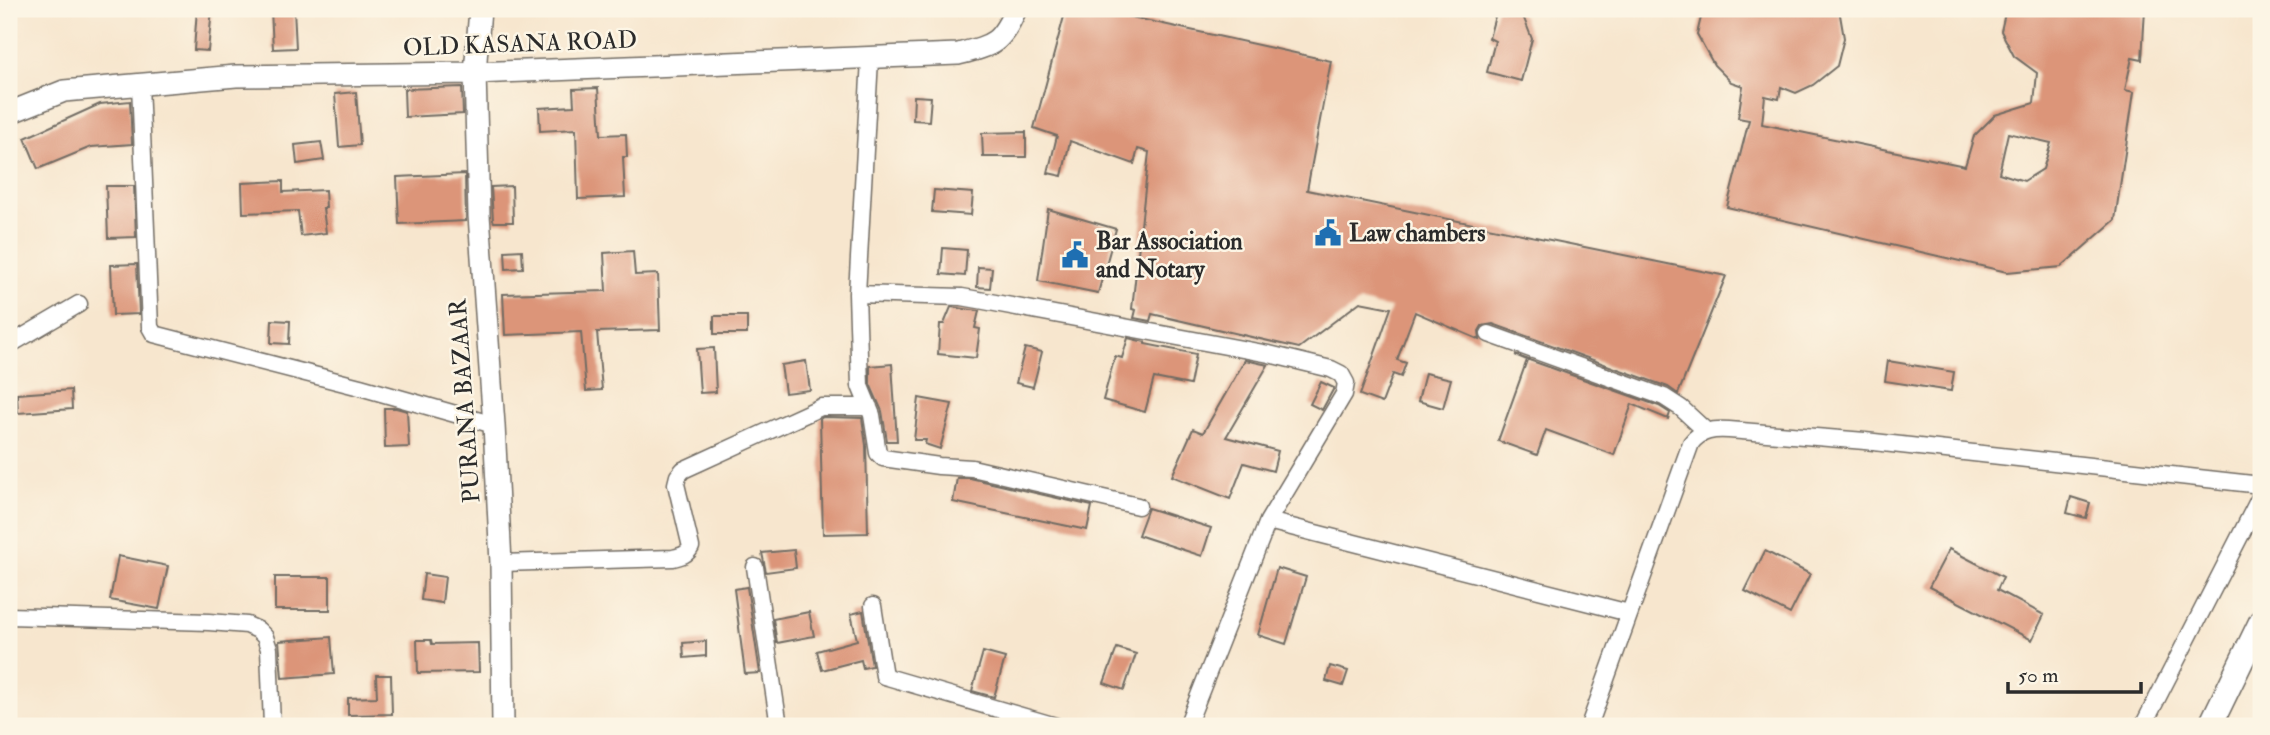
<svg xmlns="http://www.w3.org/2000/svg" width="2270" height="735" font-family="'IM FELL Double Pica',serif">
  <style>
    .building { fill: #dc9579; fill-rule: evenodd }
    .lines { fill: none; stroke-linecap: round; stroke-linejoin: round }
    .minor-casing { stroke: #726c64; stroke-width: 19 }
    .tertiary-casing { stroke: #726c64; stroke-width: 24 }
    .secondary-casing { stroke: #726c64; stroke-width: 26 }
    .minor { stroke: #fff; stroke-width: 16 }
    .tertiary { stroke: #fff; stroke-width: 21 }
    .secondary { stroke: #fff; stroke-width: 23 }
    .labels { text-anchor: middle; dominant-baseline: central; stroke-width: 5; stroke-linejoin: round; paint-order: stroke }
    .street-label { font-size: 24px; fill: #2b2b2b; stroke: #fcf5e5 }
    .poi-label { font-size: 24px; font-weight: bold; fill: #2b2b2b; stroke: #fcf5e5; text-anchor: start }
  </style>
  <rect width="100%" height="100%" fill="#fcf5e5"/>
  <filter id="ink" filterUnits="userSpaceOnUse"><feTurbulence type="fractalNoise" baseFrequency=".0143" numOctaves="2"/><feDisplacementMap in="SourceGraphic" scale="14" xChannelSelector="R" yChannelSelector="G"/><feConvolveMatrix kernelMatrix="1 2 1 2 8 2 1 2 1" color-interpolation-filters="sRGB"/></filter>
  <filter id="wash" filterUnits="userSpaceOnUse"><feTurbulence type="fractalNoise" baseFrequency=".00686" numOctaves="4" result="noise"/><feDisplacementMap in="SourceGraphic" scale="28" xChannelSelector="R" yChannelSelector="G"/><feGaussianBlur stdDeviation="1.57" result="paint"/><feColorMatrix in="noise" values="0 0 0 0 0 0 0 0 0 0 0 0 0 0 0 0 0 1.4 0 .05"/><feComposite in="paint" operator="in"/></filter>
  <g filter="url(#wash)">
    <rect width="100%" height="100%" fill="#f7e6ce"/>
    <g id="blocks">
      <path class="building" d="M197,9H212L208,51L194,50Z
        M271,9H294L296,48L273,49Z
        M1066,9H1095L1331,61L1307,190L1726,276L1678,394L1668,387L1493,324L1482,326L1479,331L1480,340L1415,312L1397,360L1406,363L1401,377L1393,374L1382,403L1360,395L1391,308L1360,302L1299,348L1152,314L1150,321L1134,318L1136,310L1132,309L1149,152L1138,149L1134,164L1070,141L1062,176L1048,173L1057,136L1034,128Z
        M1497,9H1514L1523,16L1532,39L1521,81L1487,72L1495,41L1489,38Z
        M1703,9H1839L1844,38L1837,66L1813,85L1796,93L1781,87L1779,99L1765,96L1762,124L1965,166L1974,136L1995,115L2034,103L2037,73L2014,56L2001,31L2006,9H2145L2142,60L2132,58L2125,90L2134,92L2115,220L2061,267L2007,272L1727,207L1749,120L1738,118L1743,86L1731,82L1714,65L1697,34ZM2008,133L2051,143L2043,169L2024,181L1999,173Z
        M462,87L463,114L405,117L404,89Z
        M598,88L601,135L626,134L627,157H623L625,197L578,199L576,129L540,131L539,108L574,106L573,89Z
        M356,92L360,145L339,147L335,94Z
        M914,96L931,97L929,121L913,120Z
        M130,101L132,144L91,147L38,169L25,138L100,104Z
        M1026,132V157H983L982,133Z
        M321,142L324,160L297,164L295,145Z
        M465,174L466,221L399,224L397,177Z
        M283,181V192L325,190L326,208H323L326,233L301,236L298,211L243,213L242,183Z
        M106,186H134L136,237L108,238Z
        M512,186L513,222H494L493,220L491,187Z
        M934,190L973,193L971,215L932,212Z
        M1048,209L1116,229L1098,293L1038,281Z
        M943,248L967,250L965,276L941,274Z
        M522,250L523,268L506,269L505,251Z
        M633,251L635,275L658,274L660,330L597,332L602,390L586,391L581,332L505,335L503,294L606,291L604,253Z
        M137,264L139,314L113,315L111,265Z
        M978,267L992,268L990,288L977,287Z
        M951,307L979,311L975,328L980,329L976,358L938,354L940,324H944Z
        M714,316H747V334H714Z
        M272,320L290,321L289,344L271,343Z
        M1128,338L1145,342V344L1196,354L1190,385L1154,378L1145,412L1103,400L1115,356L1122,358Z
        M714,348L716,392L700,393L697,349Z
        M1025,348L1042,352L1033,387L1016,383Z
        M1515,355L1659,406L1670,413L1668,419L1632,404L1614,455L1546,430L1537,455L1498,441L1527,360Z
        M1245,360L1268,365L1226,437L1278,451L1273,471L1244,463L1230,499L1172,476L1193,429L1203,433Z
        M806,361L810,390L785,393L781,365Z
        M1888,361L1954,372L1951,391L1885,381Z
        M892,364L897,441H887L882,411L870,384V366Z
        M1425,373L1451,379L1443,408L1418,401Z
        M1321,382L1334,388L1322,410L1310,404Z
        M71,390L72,409L18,413L17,394Z
        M919,398L952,404L940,449L925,444L926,440H914Z
        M384,408H396L407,411L409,447L385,448Z
        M823,417L862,418L866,445L868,533L823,534L820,419Z
        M957,478H970L1092,506L1087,530L953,502Z
        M2071,497L2090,503L2086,518L2067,513Z
        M1148,508L1211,528L1202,556L1138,535Z
        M1949,549L2003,577L1997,590L2044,615L2032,640L1929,587Z
        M794,550L796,568L766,572L762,553Z
        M1765,551L1810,574L1790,614L1745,591Z
        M118,556L168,566L159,609L110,600Z
        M1277,568L1306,577L1286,644L1258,635Z
        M424,574L445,577L442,603L421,600Z
        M275,577H330V610H275Z
        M747,587L760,673L745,674L734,589Z
        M863,611L872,666L863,668L861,660L822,670L817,651L857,640L851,614Z
        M809,612L814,636L777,643L773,619Z
        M331,637L334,674L282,678L279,641Z
        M417,640H431L432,644L478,643L479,672L418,673Z
        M706,641V656L684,658L683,643Z
        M1117,648L1136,654L1124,690L1104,683Z
        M983,652L1005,658L994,697L972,691Z
        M1330,666L1348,671L1343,686L1326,681Z
        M376,675H391L392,714L348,715V698L377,697Z"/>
    </g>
  </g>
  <g filter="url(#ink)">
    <use href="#blocks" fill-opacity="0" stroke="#726c64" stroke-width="2"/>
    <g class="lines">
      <g class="minor-casing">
        <path id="minor" d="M870,59L857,294L860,386L872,415L878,453L883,458L939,466L972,468L1138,506
          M140,84L150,327L154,334L360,387L494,425
          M857,294L962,297L979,300L1269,354L1331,369L1341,374L1346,383L1344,394L1268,521
          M1489,334L1664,397L1681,408L1706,431
          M9,345L79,304
          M501,563L673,558C681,556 687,555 691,547L676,484L678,476L683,470L821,407H869
          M755,567L779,726
          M873,606L884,676L1056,726
          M9,616L209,622L247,625L258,630L265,637L269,649L272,726
          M1187,726L1268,521L1629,613
          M1589,726L1691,443C1701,430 1714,429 1729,430L1865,441L2261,485
          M2143,726L2261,495"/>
      </g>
      <g class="tertiary-casing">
        <path id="tertiary" d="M480,9L475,73L479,215L494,425L501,563L503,726
          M9,113L64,91L236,76L475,73L958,54C994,45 1000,44 1016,9"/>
      </g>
      <g class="secondary-casing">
        <path id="secondary" d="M2210,726L2261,621"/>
      </g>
      <use href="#minor" class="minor"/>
      <use href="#tertiary" class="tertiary"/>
      <use href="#secondary" class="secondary"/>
    </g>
  </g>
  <defs>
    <g id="civic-bare" transform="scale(2.1)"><path d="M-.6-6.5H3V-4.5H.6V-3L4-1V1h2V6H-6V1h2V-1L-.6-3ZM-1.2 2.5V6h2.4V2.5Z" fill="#1f6fb2" stroke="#fcf5e5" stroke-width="2.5" paint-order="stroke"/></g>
  </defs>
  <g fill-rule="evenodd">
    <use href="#civic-bare" x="1328" y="233"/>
    <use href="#civic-bare" x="1075" y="255"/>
  </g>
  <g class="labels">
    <g class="street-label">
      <text transform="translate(520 44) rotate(-2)">OLD KASANA ROAD</text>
      <text transform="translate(465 401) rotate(-94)">PURANA BAZAAR</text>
    </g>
    <g class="poi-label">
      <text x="1349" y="233">Law chambers</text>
      <text x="1096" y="241">Bar Association<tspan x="1096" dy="28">and Notary</tspan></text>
    </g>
  </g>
  <rect width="2270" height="735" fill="none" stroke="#fcf5e5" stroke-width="35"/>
  <path d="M2008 682v10h133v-10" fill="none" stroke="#2b2b2b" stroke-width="3.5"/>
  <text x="2018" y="682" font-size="21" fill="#2b2b2b" stroke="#fcf5e5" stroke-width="5" paint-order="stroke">50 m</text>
</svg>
